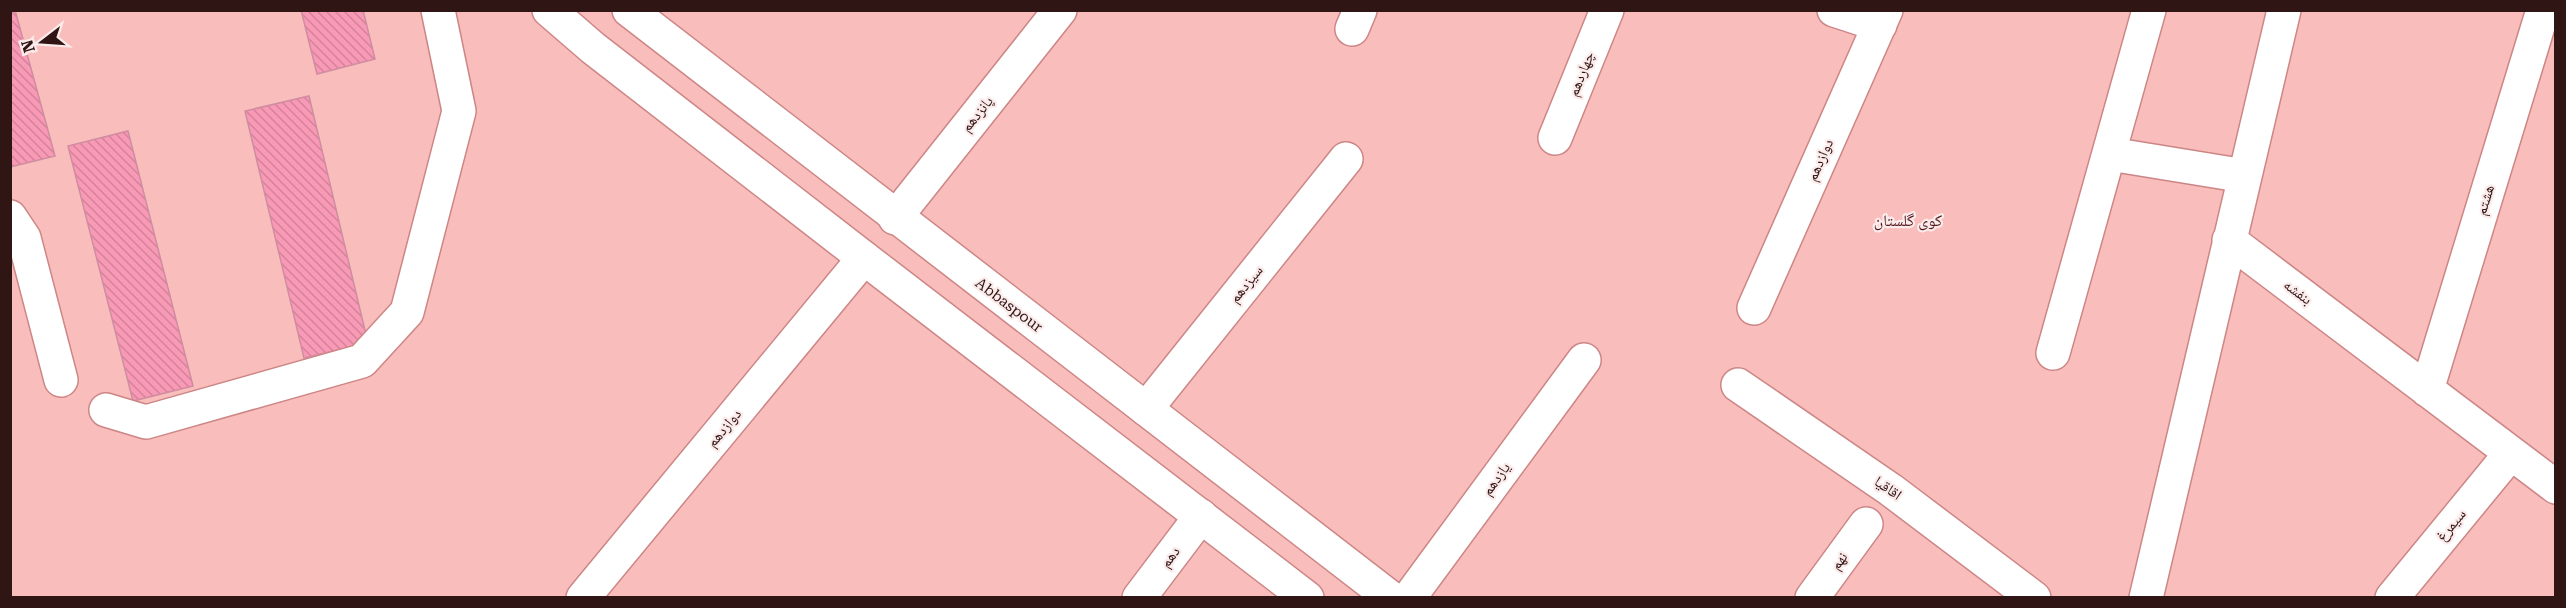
<svg xmlns="http://www.w3.org/2000/svg" width="2566" height="608" font-family="'Roboto Serif','Noto Naskh Arabic',serif">
  <style>
    .building { fill: url(#building-back-hatch); stroke: #d08ca0; stroke-width: 1.5 }
    .lines { fill: none; stroke-linecap: round; stroke-linejoin: round }
    .minor-casing { stroke: #cc8685; stroke-width: 36 }
    .tertiary-casing { stroke: #cc8685; stroke-width: 36 }
    .minor { stroke: #fff; stroke-width: 33 }
    .tertiary { stroke: #fff; stroke-width: 33 }
    .labels { text-anchor: middle; dominant-baseline: central; stroke-width: 4.5; stroke-linejoin: round; paint-order: stroke }
    .street-label { font-size: 15px; fill: #301515; stroke: #fbebeb }
    .neighbourhood-label { font-size: 16px; fill: #4f151a; stroke: #fbebeb }
  </style>
  <defs>
    <pattern id="building-back-hatch" width="6" height="6" patternUnits="userSpaceOnUse" patternTransform="scale(1.5)"><rect width="6" height="6" fill="#f899b6"/><path d="M-1 5l2 2M0 0l6 6M5-1l2 2" fill="none" stroke="#d5839c"/></pattern>
  </defs>
  <rect width="100%" height="100%" fill="#f9bdbc"/>
  <path class="building" d="M10,10H15L55,156L10,167Z
    M301,10H363L375,59L317,74Z
    M309,96L368,343L304,358L245,111Z
    M128,131L193,386L133,401L68,146Z"/>
  <g class="lines">
    <g class="minor-casing">
      <path id="minor" d="M1834,10L1880,25
        M1352,29L1360,10
        M1555,138L1607,10
        M2110,154L2245,176
        M10,217L24,238L61,380
        M895,218L1060,10
        M2229,240L2556,487
        M1754,308L1886,10
        M2053,353L2149,10
        M1738,385L1891,490L2034,598
        M2427,390L2543,10
        M1146,409L1346,159
        M106,410L146,422L362,361L407,312L459,111L438,10
        M583,598L864,258
        M1139,598L1201,516
        M1409,598L1584,360
        M1812,598L1866,524
        M2146,598L2284,10
        M2392,598L2511,453"/>
    </g>
    <g class="tertiary-casing">
      <path id="tertiary" d="M549,10L593,48L864,258L1307,598
        M629,10L1391,598"/>
    </g>
    <use href="#minor" class="minor"/>
    <use href="#tertiary" class="tertiary"/>
  </g>
  <g class="labels">
    <g class="street-label">
      <text transform="translate(1581 74) rotate(-68)">چهاردهم</text>
      <text transform="translate(977 114) rotate(-51)">پانزدهم</text>
      <text transform="translate(1820 160) rotate(-66)">دوازدهم</text>
      <text transform="translate(2485 200) rotate(-73)">هشتم</text>
      <text transform="translate(1246 284) rotate(-51)">سیزدهم</text>
      <text transform="translate(2298 292) rotate(37)">بنفشه</text>
      <text transform="translate(1009 305) rotate(37)">Abbaspour</text>
      <text transform="translate(724 428) rotate(-50)">دوازدهم</text>
      <text transform="translate(1496 479) rotate(-54)">یازدهم</text>
      <text transform="translate(1888 488) rotate(35)">اقاقیا</text>
      <text transform="translate(2451 525) rotate(-50)">سیمرغ</text>
      <text transform="translate(1170 557) rotate(-53)">دهم</text>
      <text transform="translate(1839 561) rotate(-54)">نهم</text>
    </g>
    <g class="neighbourhood-label">
      <text x="1908" y="220">کوی گلستان</text>
    </g>
  </g>
  <rect width="2566" height="608" fill="none" stroke="#301515" stroke-width="24"/>
  <g transform="translate(42 42) rotate(253)" stroke="#fbebeb" stroke-width="4.5" paint-order="stroke">
  <path d="M0-4.5L10 22L0 15L-10 22Z" fill="#301515"/>
  <text y="-9" font-size="16" font-weight="bold" text-anchor="middle" fill="#301515">N</text>
  </g>
</svg>
